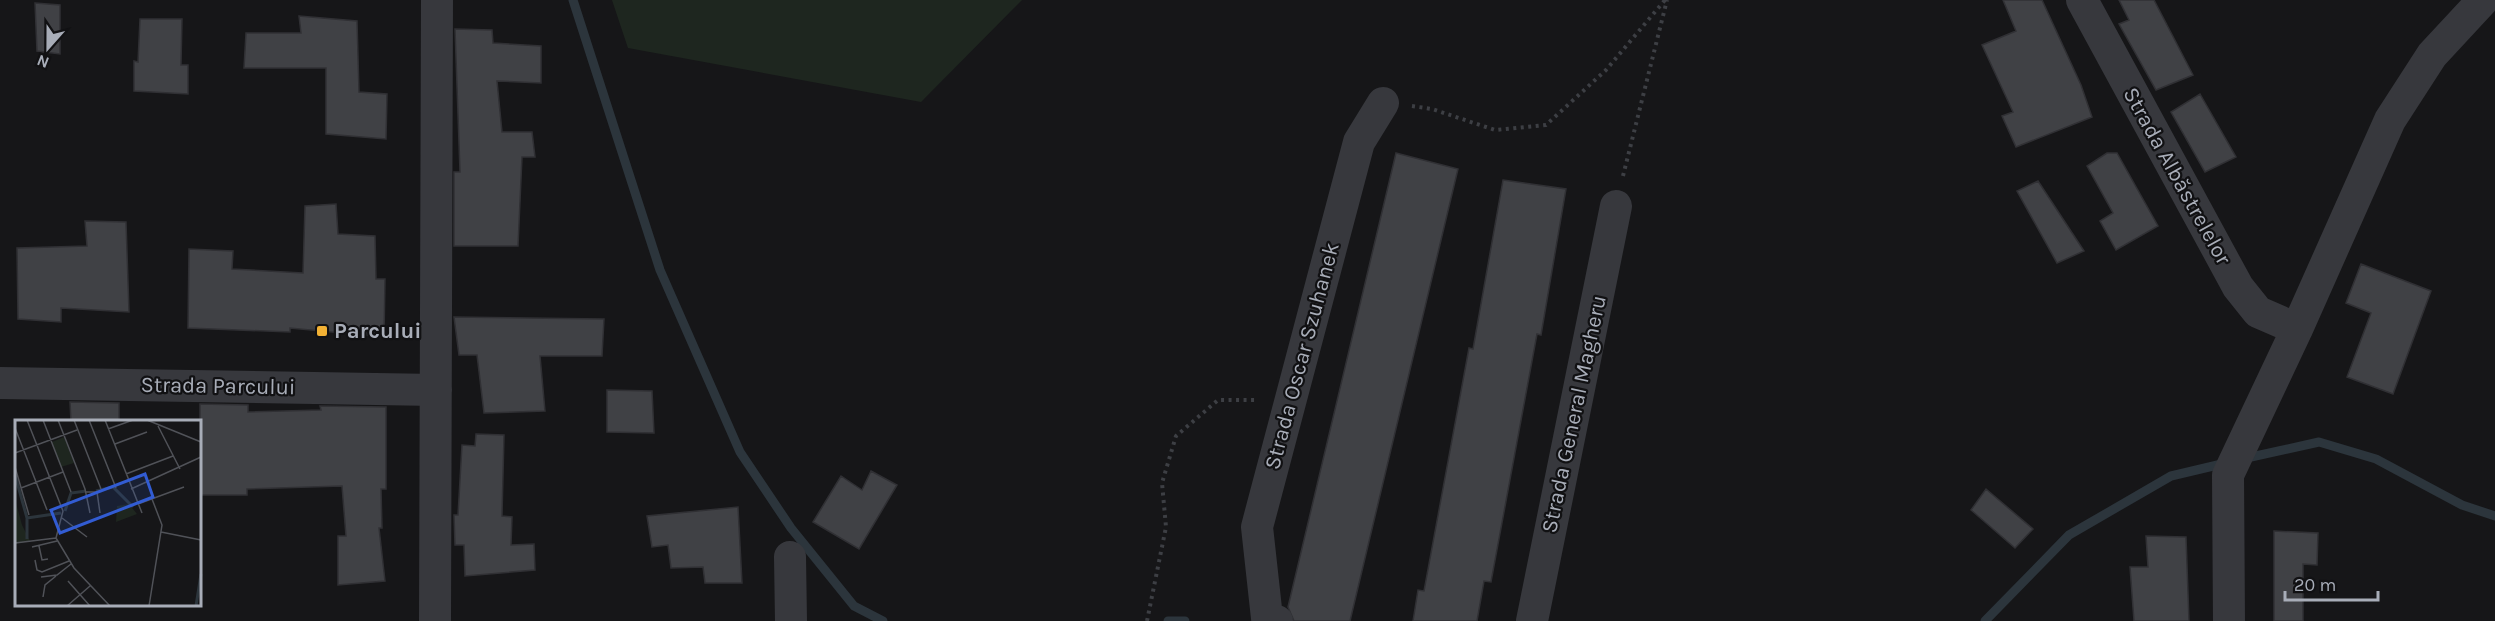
<svg xmlns="http://www.w3.org/2000/svg" width="2495" height="621" font-family="Karla,sans-serif">
  <style>
    .green { fill: #1e261f }
    .lines { fill: none; stroke-linecap: round; stroke-linejoin: round }
    .stream { stroke: #2c353c; stroke-width: 9 }
    .building { fill: #404145; stroke: #303034; stroke-width: 1.5 }
    .path { stroke: #3d3f44; stroke-width: 4; stroke-dasharray: 3 4.5; stroke-linecap: butt }
    .minor { stroke: #37383d; stroke-width: 32 }
    .poi-dot { fill: #f2b134; stroke: #111113; stroke-width: 2 }
    .labels { text-anchor: middle; dominant-baseline: central; stroke-width: 4.5; stroke-linejoin: round; paint-order: stroke }
    .street-label { font-size: 22px; fill: #a8adb8; stroke: #111113 }
    .poi-label { font-size: 22px; font-weight: bold; fill: #a8adb8; stroke: #111113; text-anchor: start }
    .inset-river { fill: none; stroke: #2c353c; stroke-width: 3 }
    .inset-road { fill: none; stroke: #505258; stroke-width: 1.5 }
    .view { fill: #325cd3; fill-opacity: 0.15; stroke: #325cd3; stroke-width: 3 }
    .inset-edge { fill: none; stroke: #a8adb8; stroke-width: 3 }
  </style>
  <rect width="100%" height="100%" fill="#161618"/>
  <path class="green" d="M612,0H1022L921,102L628,48Z"/>
  <g class="lines">
    <path class="stream" d="M573,0L660,270L740,452L791,528L854,606L883,621
      M2242,459L2319,442L2376,459L2462,505L2495,516
      M1168,621H1185
      M1985,621L2069,535L2171,476L2226,463"/>
  </g>
  <path class="building" d="M2003,0H2042L2081,85L2092,117L2016,147L2002,116L2013,112L1982,45L2016,31Z
    M2119,0H2154L2193,75L2156,90L2119,24L2129,20Z
    M35,3L60,5V54L37,51Z
    M299,16L357,21L359,92L387,94L386,139L326,134V68H244L246,33H301Z
    M140,19H182L181,65H188V94L134,91V61L138,62Z
    M455,29L492,30L493,43L541,46V83L497,81L502,132H532L535,157H522L518,246H454V172H460Z
    M2200,94L2236,157L2205,172L2171,112Z
    M1396,153L1458,169L1350,621H1294L1288,607Z
    M2107,153H2117L2158,226L2116,250L2100,221L2113,213L2087,166Z
    M1503,180L1566,189L1541,335L1537,334L1491,582L1484,581L1477,621H1413L1418,590L1424,591L1469,348L1473,349Z
    M2038,181L2084,251L2057,263L2017,191Z
    M336,204L338,234L375,236L376,279H385L384,337L290,328V332L188,328L189,249L233,251L232,269L303,273L305,206Z
    M85,221L126,222L129,312L61,308V322L18,319L17,248L87,246Z
    M2361,264L2431,291L2393,394L2347,377L2371,313L2346,303Z
    M454,317L604,319L602,356H540L545,411L484,413L477,355H459Z
    M607,390L652,391L654,433L607,432Z
    M70,402L119,403V422H71Z
    M200,404L248,405V412L321,410L320,406L386,407V489H381L382,528H379L385,581L338,585V536H346L342,486L247,489V495H200Z
    M476,434L504,435L502,516L512,517L511,545L534,544L535,570L465,576L464,545H455L454,515H458L462,445L475,446Z
    M871,471L897,485L859,549L813,522L841,476L862,490Z
    M1986,489L2033,529L2015,548L1971,510Z
    M738,507L742,583H705L703,567L671,568L668,545L652,547L647,516Z
    M2274,531L2318,533L2317,565L2303,564V621H2274Z
    M2146,536L2186,537L2189,621H2134L2130,567H2148Z"/>
  <g class="lines">
    <path class="path" d="M1412,106L1432,109L1495,130L1546,125L1606,70L1665,0
      M1623,176L1667,0
      M1147,621L1166,527L1162,483L1176,436L1218,400H1258"/>
    <path class="minor" d="M2082,0L2238,287L2258,312L2297,329
      M0,383L436,390
      M790,557L791,621
      M435,621L437,0
      M1277,621L1267,618L1257,527L1359,142L1383,103
      M1532,621L1616,206
      M2229,621L2228,475L2297,329L2390,120L2432,55L2483,0"/>
  </g>
  <rect class="poi-dot" x="316" y="325" width="12" height="12" rx="3"/>
  <g class="labels">
    <g class="street-label">
      <text transform="translate(2177 176) rotate(61)">Strada Albăstrelelor</text>
      <text transform="translate(1302 356) rotate(-75)">Strada Oscar Szuhanek</text>
      <text transform="translate(218 386) rotate(1)">Strada Parcului</text>
      <text transform="translate(1574 414) rotate(-78)">Strada General Magheru</text>
    </g>
    <g class="poi-label">
      <text x="334" y="331">Parcului</text>
    </g>
  </g>
  <g transform="translate(15 420)">
    <rect width="186" height="186" fill="#161618"/>
    <path d="M49,17L59,43L46,47L37,22ZM0,79L7,105L15,121L0,124ZM114,84L122,94L101,102L102,86Z" fill="#1e261f"/>
    <path class="inset-river" d="M0,55L12,98V119M81,71L98,67L118,87M50,91L56,73L71,71M12,98L46,93M181,186L186,154"/>
    <path class="inset-road" d="M12,0L48,91L41,118M28,0L56,72M43,0L70,69L75,93M59,0L86,69M74,0L101,68M90,0L127,93M132,0L186,22M143,6L165,49M0,8L32,90M93,9L118,0M100,24L132,12M0,33L62,10M0,47L14,95M111,54L158,36M6,68L48,52M116,69L186,37M71,72H82L85,93M123,84L169,67M47,98L72,117M146,112L186,120M41,118L59,148L95,186M0,123L41,118M24,126L27,140L33,139M17,127L42,121M20,140L22,150L27,152L54,141M26,157L42,155L56,144M53,161L75,186M28,177L30,165L41,156M52,186L75,166M134,186L147,105L137,79"/>
    <path class="view" d="M130,54L138,77L45,113L36,90Z"/>
    <rect width="186" height="186" class="inset-edge"/>
  </g>
  <g transform="translate(48 48) rotate(201)" stroke="#111113" stroke-width="4.5" paint-order="stroke">
  <path d="M0-4.5L10 22L0 15L-10 22Z" fill="#a8adb8"/>
  <text y="-9" font-size="16" font-weight="bold" text-anchor="middle" fill="#a8adb8">N</text>
  </g>
  <path d="M2285 591v9h93v-9" fill="none" stroke="#a8adb8" stroke-width="3"/>
  <text x="2294" y="591" font-size="18" fill="#a8adb8" stroke="#111113" stroke-width="4.5" paint-order="stroke">20 m</text>
</svg>
